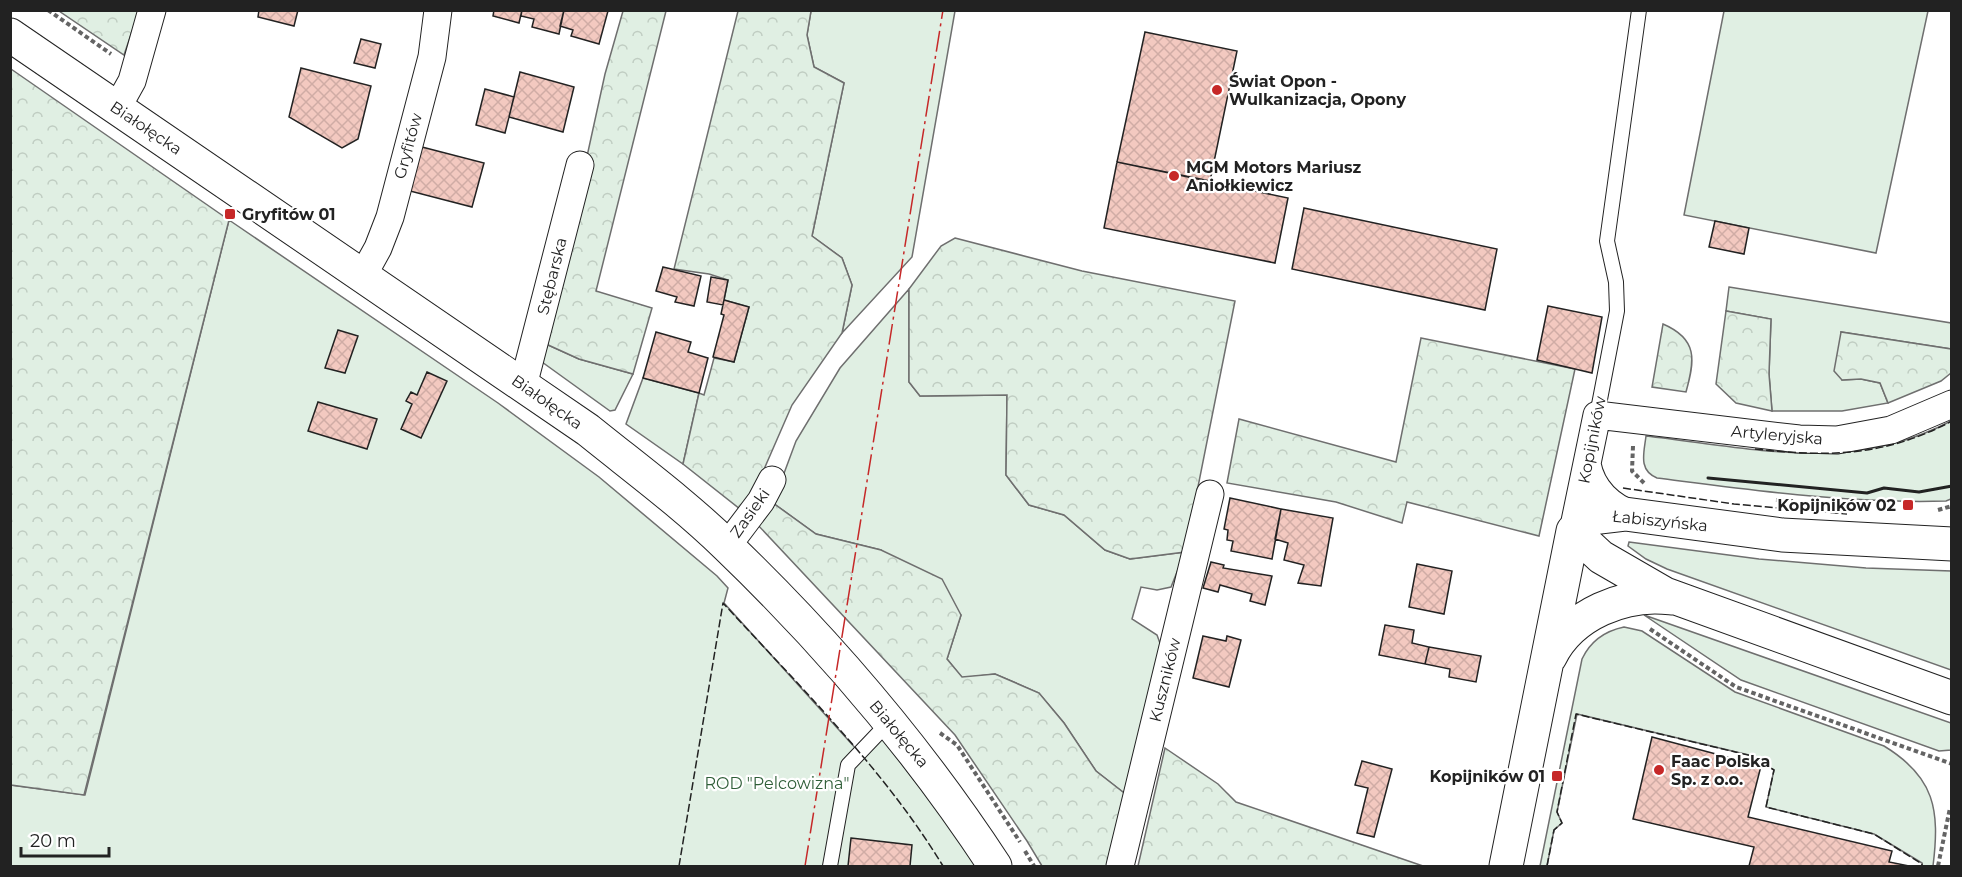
<svg xmlns="http://www.w3.org/2000/svg" width="1962" height="877" font-family="Montserrat,sans-serif">
  <style>
    .green { fill: #e0efe3; stroke: #6f6f6f; stroke-width: 1.5 }
    .forest { fill: url(#forest-crowns); stroke: #6f6f6f; stroke-width: 1.5 }
    .building { fill: url(#building-cross-hatch); stroke: #222; stroke-width: 1.5 }
    .lines { fill: none; stroke-linecap: round; stroke-linejoin: round }
    .service-casing { stroke: #222; stroke-width: 16 }
    .minor-casing { stroke: #222; stroke-width: 29 }
    .tertiary-casing { stroke: #222; stroke-width: 35 }
    .path { stroke: #646464; stroke-width: 4; stroke-dasharray: 4.5 3; stroke-linecap: butt }
    .service { stroke: #fff; stroke-width: 14 }
    .minor { stroke: #fff; stroke-width: 27 }
    .tertiary { stroke: #fff; stroke-width: 33 }
    .fence { stroke: #222; stroke-width: 1.5; stroke-dasharray: 8 3; stroke-linecap: butt }
    .wall { stroke: #222; stroke-width: 3 }
    .power { stroke: #c62828; stroke-width: 1.5; stroke-dasharray: 21 4.5 3 4.5; stroke-linecap: butt }
    .poi-dot { fill: #c62828; stroke: #fff; stroke-width: 2 }
    .labels { text-anchor: middle; dominant-baseline: central; stroke-width: 4.5; stroke-linejoin: round; paint-order: stroke }
    .poi-label { font-size: 16px; font-weight: bold; fill: #222; stroke: #fff; text-anchor: start }
    .street-label { font-size: 16px; fill: #222; stroke: #fff }
    .park-label { font-size: 16px; fill: #2f5e38; stroke: #fff }
  </style>
  <defs>
    <pattern id="forest-crowns" width="20" height="18" patternUnits="userSpaceOnUse" patternTransform="scale(1.5)"><rect width="20" height="18" fill="#e0efe3"/><path d="M2 6a3 3 0 1 1 6 0M12 15a3 3 0 1 1 6 0" fill="none" stroke="#c0cdc2"/></pattern>
    <pattern id="building-cross-hatch" width="8" height="8" patternUnits="userSpaceOnUse" patternTransform="scale(1.5)"><rect width="8" height="8" fill="#f3c9c0"/><path d="M0 0l8 8M0 8l8-8" fill="none" stroke="#d0aca5"/></pattern>
  </defs>
  <rect width="100%" height="100%" fill="#fff"/>
  <path class="green" d="M811,11H955L912,257L842,333L852,285L842,258L812,236L844,83L814,67L807,35Z
    M1724,11H1928L1876,253L1684,215Z
    M229,220L498,403L599,477L717,576L728,588L724,603L858,751L878,733L941,815L976,866H11V785L85,795Z
    M1729,287L1951,323V349L1841,332L1842,380L1861,379L1880,383L1888,403L1842,411H1772L1769,374L1771,319L1726,311Z
    M909,289V382L920,396L1007,395L1006,475L1029,505L1064,515L1105,550L1130,559L1185,552L1171,587L1157,590L1141,587L1132,619L1157,635L1161,646L1128,796L1096,771L1064,723L1039,693L995,674L962,678L947,659L961,615L881,550L816,534L773,503L796,441L840,368Z
    M546,344L579,359L633,374L615,410L610,411L542,362Z
    M643,378L699,393L683,464L626,424Z
    M1951,421V499L1946,501C1850,504 1752,490 1657,478C1638,470 1644,453 1646,436C1753,448 1851,474 1951,421Z
    M1629,542L1759,559L1866,568L1951,571V670L1667,569L1646,559L1628,546Z
    M1644,615L1951,723V750L1939,751L1741,680Z
    M1624,627L1642,631L1735,692L1884,746C1935,777 1940,810 1933,866H1922V863L1874,834L1766,807L1774,770L1753,756L1577,714L1557,812L1562,823L1554,830L1547,866H1540L1582,659C1590,642 1605,631 1624,627Z"/>
  <path class="forest" d="M59,11H139L124,55Z
    M623,11H666L596,291L652,308L633,374L579,359L546,344L605,74Z
    M738,11H811L807,35L814,67L844,83L812,236L842,258L852,285L842,333L792,405L745,513L683,464L699,393L704,395L714,358L734,362L749,307L724,300L728,280L709,274L674,269Z
    M11,69L229,220L84,795L11,785Z
    M955,238L1082,271L1235,301L1185,552L1130,559L1105,550L1064,515L1029,505L1006,475L1007,395L920,396L909,382V289L941,246Z
    M1726,311L1771,319L1769,374L1772,411L1736,403L1716,384Z
    M1663,324C1698,339 1695,360 1686,392L1652,387Z
    M1841,332L1951,349V373L1941,381L1888,403L1880,383L1861,379L1842,380L1834,371Z
    M1421,338L1575,369L1539,536L1407,502L1402,523L1336,502L1227,483L1239,419L1396,462Z
    M773,503L816,534L881,550L942,579L961,615L947,659L962,677L995,674L1039,693L1064,723L1096,771L1128,796L1113,866H1042L1027,841L955,735L756,523Z
    M1165,748L1218,784L1236,802L1423,866H1138Z"/>
  <path class="building" d="M259,10H298L294,26L258,17Z
    M494,10H522L519,23L493,16Z
    M522,10H564L559,34L532,27L534,19L521,16Z
    M564,10L608,11L599,44L571,36L573,30L560,26Z
    M1145,32L1237,51L1210,181L1117,162Z
    M361,39L381,44L375,68L354,63Z
    M301,68L371,86L358,139L342,148L289,117Z
    M520,72L574,87L563,132L509,117Z
    M485,89L514,97L505,133L476,125Z
    M422,147L484,163L472,207L410,191Z
    M1117,162L1288,198L1275,263L1104,228Z
    M1304,208L1497,249L1485,310L1292,269Z
    M1715,221L1749,228L1744,254L1709,247Z
    M663,267L701,276L694,306L675,302L677,297L656,291Z
    M711,277L728,280L723,305L707,302Z
    M724,300L749,307L734,362L713,357L724,315L721,314Z
    M1548,306L1602,317L1592,373L1537,360Z
    M338,330L358,336L345,373L325,368Z
    M656,332L691,342L688,352L708,358L699,393L643,378Z
    M427,372L447,381L421,438L401,429L412,404L406,401L411,392L417,395Z
    M318,402L377,419L367,449L308,431Z
    M1230,498L1281,509L1272,559L1231,551L1233,541L1227,540L1228,530L1224,529Z
    M1281,509L1333,518L1321,586L1298,583L1304,565L1284,560L1288,543L1275,539Z
    M1211,562L1224,565L1223,568L1272,576L1265,605L1250,601L1252,594L1220,585L1218,592L1203,588Z
    M1417,564L1452,571L1444,614L1409,607Z
    M1385,625L1414,630L1412,643L1429,647L1425,664L1379,655Z
    M1203,636L1226,641L1227,636L1241,640L1229,687L1193,678Z
    M1429,647L1481,656L1476,682L1449,677L1450,669L1425,664Z
    M1652,737L1761,766L1748,817L1892,851L1889,862L1909,866H1749L1754,847L1633,819Z
    M1362,761L1392,769L1374,837L1357,833L1368,788L1355,785Z
    M851,838L912,845L910,866H848Z"/>
  <g class="lines">
    <g class="service-casing">
      <path id="service" d="M1597,415L1617,311L1616,282L1607,241L1639,10
        M830,866L848,765L889,722"/>
    </g>
    <g class="minor-casing">
      <path id="minor" d="M117,108L132,81L152,10
        M362,277L378,248L390,217L432,57L438,10
        M523,386L580,165
        M1587,464C1592,490 1611,507 1635,516
        M1573,531L1597,415L1799,439L1837,440L1891,430L1952,404
        M727,546L761,501L772,480
        M1120,866L1210,494"/>
    </g>
    <g class="tertiary-casing">
      <path id="tertiary" d="M10,35L588,430C635,468 684,504 727,546C828,643 919,750 995,866
        M1573,531L1601,557L1665,594L1952,698
        M1573,531L1591,518L1625,514L1782,535L1952,544
        M1550,657C1571,614 1625,592 1671,598
        M1506,866L1573,531"/>
    </g>
    <path class="path" d="M48,10L111,54
      M1633,446L1632,471L1644,483
      M1776,500L1793,501
      M1938,510L1952,506
      M1650,629L1736,687L1952,764
      M940,733L957,745L1020,842
      M1025,851L1034,866
      M1938,866L1950,808"/>
    <use href="#service" class="service"/>
    <use href="#minor" class="minor"/>
    <use href="#tertiary" class="tertiary"/>
    <path class="fence" d="M1755,449C1828,457 1884,457 1952,421
      M1623,488L1734,504L1847,514
      M679,866L723,603C800,687 884,769 943,866
      M1547,866L1554,830L1562,823L1557,812L1576,714L1752,756L1774,770L1766,807L1874,834L1922,864V866"/>
    <path class="wall" d="M1708,478L1867,493L1884,488L1919,492L1952,486"/>
    <path class="power" d="M805,866L943,10"/>
  </g>
  <g class="poi-dot">
    <circle cx="1217" cy="90" r="6"/>
    <circle cx="1174" cy="176" r="6"/>
    <rect x="224" y="208" width="12" height="12" rx="3"/>
    <rect x="1902" y="499" width="12" height="12" rx="3"/>
    <circle cx="1659" cy="770" r="6"/>
    <rect x="1551" y="770" width="12" height="12" rx="3"/>
  </g>
  <g class="labels">
    <g class="poi-label">
      <text x="1229" y="81">Świat Opon -<tspan x="1229" dy="18">Wulkanizacja, Opony</tspan></text>
      <text x="1186" y="167">MGM Motors Mariusz<tspan x="1186" dy="18">Aniołkiewicz</tspan></text>
      <text x="242" y="214">Gryfitów 01</text>
      <text x="1896" y="505" text-anchor="end">Kopijników 02</text>
      <text x="1671" y="761">Faac Polska<tspan x="1671" dy="18">Sp. z o.o.</tspan></text>
      <text x="1545" y="776" text-anchor="end">Kopijników 01</text>
    </g>
    <g class="street-label">
      <text transform="translate(146 128) rotate(34)">Białołęcka</text>
      <text transform="translate(408 146) rotate(-75)">Gryfitów</text>
      <text transform="translate(552 276) rotate(-76)">Stębarska</text>
      <text transform="translate(547 402) rotate(35)">Białołęcka</text>
      <text transform="translate(1777 435) rotate(5)">Artyleryjska</text>
      <text transform="translate(1592 440) rotate(-79)">Kopijników</text>
      <text transform="translate(750 513) rotate(-55)">Zasieki</text>
      <text transform="translate(1660 521) rotate(6)">Łabiszyńska</text>
      <text transform="translate(1165 680) rotate(-76)">Kuszników</text>
      <text transform="translate(899 734) rotate(50)">Białołęcka</text>
    </g>
    <g class="park-label">
      <text x="777" y="783">ROD "Pelcowizna"</text>
    </g>
  </g>
  <rect width="1962" height="877" fill="none" stroke="#222222" stroke-width="24"/>
  <path d="M21 847v9h88v-9" fill="none" stroke="#222222" stroke-width="3"/>
  <text x="30" y="847" font-size="18" fill="#222222" stroke="#ffffff" stroke-width="4.5" paint-order="stroke">20 m</text>
</svg>
